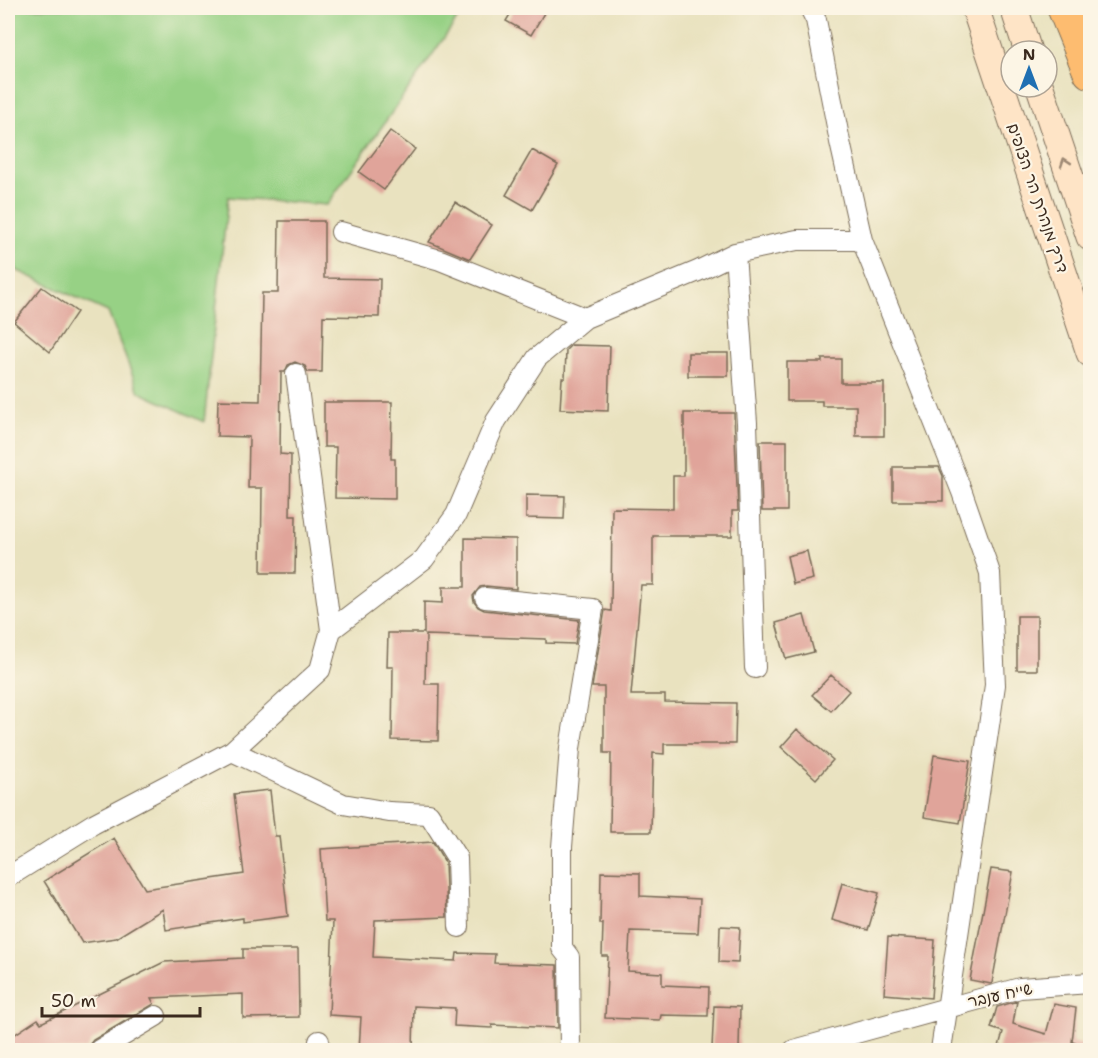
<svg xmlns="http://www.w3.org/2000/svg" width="1098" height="1058" font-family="'Shantell Sans','Playpen Sans Hebrew',sans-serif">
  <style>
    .green { fill: #97d185; stroke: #697e52; stroke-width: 1.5 }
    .building { fill: #e0a49a }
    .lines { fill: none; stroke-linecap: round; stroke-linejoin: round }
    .street-casing { stroke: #786a56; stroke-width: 22 }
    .secondary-casing { stroke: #786a56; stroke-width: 29 }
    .highway-casing { stroke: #786a56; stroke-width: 35 }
    .street { stroke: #fff; stroke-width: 20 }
    .secondary { stroke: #fee4c6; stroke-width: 27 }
    .highway { stroke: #fdbc70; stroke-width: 33 }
    .oneway { stroke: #9c8772 }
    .labels { text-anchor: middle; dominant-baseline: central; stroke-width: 4.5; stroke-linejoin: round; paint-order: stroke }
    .street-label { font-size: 16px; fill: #3b2a1e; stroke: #fcf5e5 }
  </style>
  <rect width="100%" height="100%" fill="#fcf5e5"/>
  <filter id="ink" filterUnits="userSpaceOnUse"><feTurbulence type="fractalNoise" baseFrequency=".0167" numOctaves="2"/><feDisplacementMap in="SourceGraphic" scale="12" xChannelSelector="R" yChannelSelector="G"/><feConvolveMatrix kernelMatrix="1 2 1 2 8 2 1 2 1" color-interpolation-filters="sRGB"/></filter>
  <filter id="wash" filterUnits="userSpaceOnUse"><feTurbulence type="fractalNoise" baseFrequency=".008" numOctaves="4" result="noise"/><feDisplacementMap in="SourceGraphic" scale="24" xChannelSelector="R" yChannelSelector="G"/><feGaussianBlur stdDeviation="1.35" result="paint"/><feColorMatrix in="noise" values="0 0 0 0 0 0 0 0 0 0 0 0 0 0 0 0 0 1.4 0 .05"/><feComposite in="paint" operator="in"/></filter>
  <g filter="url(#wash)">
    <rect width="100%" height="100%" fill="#e9e2bf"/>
    <path class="green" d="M8,8H465L327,205L228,197L204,422L139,392L108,312L16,270L8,228Z"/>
    <g id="blocks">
      <path class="building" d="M514,8H547L531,35L506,21Z
        M390,131L415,149L384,190L359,172Z
        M532,150L558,165L532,210L506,195Z
        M455,202L492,225L470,259L429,242Z
        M279,221H324V278L380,279L379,317L323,316L322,372H308L305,366L295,362L288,365L285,372H281L280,454L291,455L290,516H296L295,573H261L262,488H248L249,437L217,436L218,400L260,401L262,293H278Z
        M42,287L77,312L50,352L14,322Z
        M571,345L610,346L608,411L560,409L562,378H565L566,350Z
        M688,353H728V376H688Z
        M822,359H841V383H884V436H856V406H822V401H787V362H822Z
        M324,402H392L391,459H395V499L335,498L336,447H324Z
        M684,413H734L738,511H732V536H653V585H641L631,695H665V702L736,703L735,744H664V754L653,753L651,832H610L611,753H604V687H592L605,610L611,611L612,508L673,509V476H684Z
        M760,441H787V511H762Z
        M893,467H939L943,476V501H893Z
        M526,495L565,496L564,519L526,518Z
        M465,538L516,539V589L486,586L480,587L473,596L474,602L478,607L484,610L579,620L575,644L546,643V639L426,635L425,684H439L438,741L392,740L393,667H387L388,633H424V602L443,603V587H465Z
        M807,551L813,579L793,584L787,556Z
        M804,615L814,652L786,659L776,623Z
        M1017,616H1037V670H1017Z
        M831,675L849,691L831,711L812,695Z
        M797,729L833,760L816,779L781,747Z
        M934,755L970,761L960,823L924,817Z
        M270,790L275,836H279L288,916L243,922V918L166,930L163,909L116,938L82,943L44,881L114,838L145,889L244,874L234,794Z
        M433,842L445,862L447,917L375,920L373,957L456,961L457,953L495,954L494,963L557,965L558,1028L492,1025V1028L454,1026L455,1008L414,1006L413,1050H359L361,1017L329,1015L333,921H325L321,849Z
        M991,869L1013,872L992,983L991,984L970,980Z
        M601,872L640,873V896L700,899L698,933L630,931L628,971L662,973V985L709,987L708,1016L661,1015L660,1020L605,1018L608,956H602L603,924H600Z
        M842,883L879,893L868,930L832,920Z
        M720,926L740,927L738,963L719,962Z
        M888,937L935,940L931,998L884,994Z
        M243,949H298L299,1017L243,1018V994L151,998L154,1004L93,1040L85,1050H8V1039L38,1019L41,1023L164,962L243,958Z
        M1017,1001L1013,1024L1046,1034L1054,1004L1076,1008L1072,1042L1086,1046V1050H998L1003,1032L991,1028L997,1007Z
        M714,1006L740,1007L739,1049L712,1048Z"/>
    </g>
  </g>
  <g filter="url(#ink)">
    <use href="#blocks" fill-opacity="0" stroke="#786a56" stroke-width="1.5"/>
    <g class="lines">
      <g class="street-casing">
        <path id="street" d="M810,8L816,20L840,142L862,240L962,492L990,573L995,685L941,1050
          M341,232L440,260L585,318
          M735,253L747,423L755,668
          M485,598L593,609L570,748L562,847V948L569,957L570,1050
          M331,630L424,559L456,515L496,421L537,358L585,318L698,271L735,253L797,240H862
          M232,751L343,804L389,812L429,814L457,858L459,927
          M8,877L93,824L232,751L320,670L331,630L296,374
          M99,1050L156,1016
          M318,1050L319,1041
          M794,1050L1020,988L1090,983"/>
      </g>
      <g class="secondary-casing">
        <path id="secondary" d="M975,8L1090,353
          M1014,8L1028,51
          M1040,87L1090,237"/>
      </g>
      <g class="highway-casing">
        <path id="highway" d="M1064,8L1090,72"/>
      </g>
      <use href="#street" class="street"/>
      <use href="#secondary" class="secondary"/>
      <use href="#highway" class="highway"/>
    </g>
    <defs><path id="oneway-chevron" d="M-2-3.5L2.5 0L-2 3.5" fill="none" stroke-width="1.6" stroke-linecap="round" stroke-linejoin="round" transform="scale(1.5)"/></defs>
    <use class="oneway" href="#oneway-chevron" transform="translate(1065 162) rotate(-109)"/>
  </g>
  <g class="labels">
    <g class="street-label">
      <text transform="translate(1038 198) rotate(71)">דרך מנהרת הר הצופים</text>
      <text transform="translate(1000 995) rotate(-12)">שייח ענבר</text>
    </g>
  </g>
  <rect width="1098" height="1058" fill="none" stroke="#fcf5e5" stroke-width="30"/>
  <g transform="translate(1029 69)"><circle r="28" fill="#fcf5e5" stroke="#afa495" stroke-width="1.5"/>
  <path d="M0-4.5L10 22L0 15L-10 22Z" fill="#1f6fb2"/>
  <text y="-9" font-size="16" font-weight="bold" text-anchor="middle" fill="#3b2a1e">N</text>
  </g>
  <path d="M42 1007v9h158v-9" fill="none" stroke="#3b2a1e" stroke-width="3"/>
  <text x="51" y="1007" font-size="18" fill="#3b2a1e" stroke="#fcf5e5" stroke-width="4.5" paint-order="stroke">50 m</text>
</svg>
